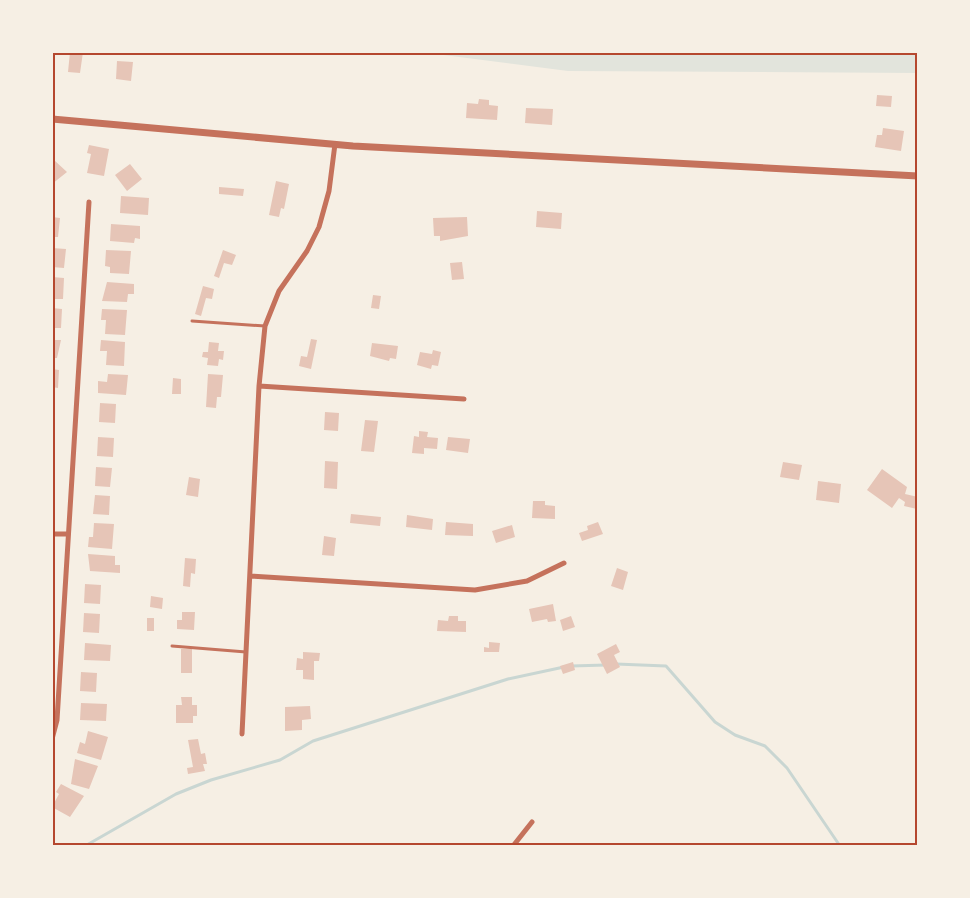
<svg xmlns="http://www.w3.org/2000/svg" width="970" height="898" font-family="Bitter,serif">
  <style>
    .green { fill: #e2e4dc }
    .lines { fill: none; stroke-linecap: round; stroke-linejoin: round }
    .stream { stroke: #c9d6d2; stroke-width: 3 }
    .building { fill: #e6c5b7 }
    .service { stroke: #c5725c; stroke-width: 3 }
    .minor { stroke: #c5725c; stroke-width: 5 }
    .tertiary { stroke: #c5725c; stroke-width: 7 }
    .neatline { fill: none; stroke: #b5482f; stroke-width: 2 }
  </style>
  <rect width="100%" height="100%" fill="#f6efe4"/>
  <path class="green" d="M917,52V73L568,71L428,53Z"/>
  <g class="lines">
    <path class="stream" d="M616,664L666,666L715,722L735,735L765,746L787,768L840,846
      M571,666L606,665
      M85,846L176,794L211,780L280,760L313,741L508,679L564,667"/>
  </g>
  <path class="building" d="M70,52H83L80,73L68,72Z
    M117,61L133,62L131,81L116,79Z
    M877,95L892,96L891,107L876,106Z
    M479,99L489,100V105L498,106L497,120L466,118L467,103L478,104Z
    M526,108L553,109L552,125L525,123Z
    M883,128L904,131L901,151L875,147L877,135H882Z
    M89,145L109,149L104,176L87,173L91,154L87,153Z
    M54,160L67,172L52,184V161Z
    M130,164L142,179L127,191L115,175Z
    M276,181L289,184L284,209L281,208L279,217L269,215Z
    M219,187L244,189L243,196L219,194Z
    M121,196L149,198L148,215L120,213Z
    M537,211L562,213L561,229L536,227Z
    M52,217L60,218L58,237H52Z
    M467,217L468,236L440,241V236H434L433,218Z
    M111,224L140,226V239L135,238L134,243L110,241Z
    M52,248L66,249L64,268L52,267Z
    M106,250L131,251L129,274L110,273V267L105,266Z
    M223,250L236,255L232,265L224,263L219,278L214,276Z
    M462,262L464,279L452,280L450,263Z
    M52,277L64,278L63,299H52Z
    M107,282L134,284V294H128L127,302L102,301Z
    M203,286L214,289L212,299L206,298L201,316L195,314Z
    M373,295L381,296L379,309L371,308Z
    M52,308L62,309L61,328H52Z
    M102,309L127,310L125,335L105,334L106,320H101Z
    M311,339L317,340L311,369L299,366L301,356L307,357Z
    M52,340H61L57,358H52Z
    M101,340L125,342L124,366L106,365L107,351H100Z
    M209,342L219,343L218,351H224L223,360L219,359L218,366L207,365L208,358L202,357L203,352H208Z
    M372,343L398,346L396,359L390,358L389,361L370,356Z
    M433,350L441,352L438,366L432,365L431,369L417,365L420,352L432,354Z
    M52,369L59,370L58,388L52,387Z
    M108,374L128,375L126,395L98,393V381L107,382Z
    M208,374L223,375L221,397H217L216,408L206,407Z
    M173,378L181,379V394H172Z
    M100,403L116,404L115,423L99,422Z
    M325,412L339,413L338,431L324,430Z
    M365,420L378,421L374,452L361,451Z
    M419,431L428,432L427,437L438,438L437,449L424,448V454L412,453L414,436L419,437Z
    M98,437L114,438L113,457L97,456Z
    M448,437L470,439L468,453L446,450Z
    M325,461L338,462L337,489L324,488Z
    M783,462L802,465L799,480L780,477Z
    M96,467L112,468L110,487L95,486Z
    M882,469L907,487L905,494L918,497L917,509L904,506L905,502L899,498L892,508L867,490Z
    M189,477L200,479L198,497L186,495Z
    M818,481L841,484L839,503L816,500Z
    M95,495L110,496L109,515L93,514Z
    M533,501H545V505L555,506V519L532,518Z
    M351,514L381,517L380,526L350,523Z
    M407,515L433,519L432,530L406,527Z
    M446,522L473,524V536L445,535Z
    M598,522L603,534L582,541L579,533L588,530L587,526Z
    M94,523L114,524L112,549L88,547L89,537H93Z
    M512,525L515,537L496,543L492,531Z
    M324,536L336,538L334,556L322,555Z
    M88,554L115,556V565H120V573L90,571Z
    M185,558L196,559L195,574L191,573L190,587L183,586Z
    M617,568L628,572L623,590L611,586Z
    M85,584L101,585L100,604L84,603Z
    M151,596L163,598L162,609L150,607Z
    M553,604L556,621L548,622L547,619L532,622L529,609Z
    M182,612H195L194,630L177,629V620H182Z
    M84,613L100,614L99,633L83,632Z
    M449,616H458V621H466V632L437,631L438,620L448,621Z
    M571,616L575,627L563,631L560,620Z
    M147,618H154V631H147Z
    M489,642L500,643L499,652H484V647L489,648Z
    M85,643L111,645L110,661L84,660Z
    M616,644L620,652L614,655L620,667L607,674L597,654Z
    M181,649H192V673H181Z
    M303,652L320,653L319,661H314V680L303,679V670H296L297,658L303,659Z
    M573,662L575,670L563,674L560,666Z
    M81,672L97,673L96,692L80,691Z
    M181,697H192V705H197V716H193V723H176V705H182Z
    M81,703L107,704L106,721L80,720Z
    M310,706L311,719L302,720V730L285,731V707Z
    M88,731L108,737L101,760L77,753L80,742L85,744Z
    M198,739L201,754L205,753L207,764H203L205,771L188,774L187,768L193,767L188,740Z
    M75,759L98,766L89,789L71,784Z
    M61,784L84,796L70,817L52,807L59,794L56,792Z"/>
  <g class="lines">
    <path class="service" d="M192,321L265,326
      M172,646L246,652"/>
    <path class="minor" d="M259,386L464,399
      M52,534H67
      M251,576L475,590L527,581L564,563
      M242,734L259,386L265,326L279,291L307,251L319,227L329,191L335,144
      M52,739L57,720L89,202
      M291,846H327
      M513,846L532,822"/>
    <path class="tertiary" d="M52,119L353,146L918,176"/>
  </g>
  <rect width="970" height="898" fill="none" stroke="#f6efe4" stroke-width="108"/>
  <rect x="54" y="54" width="862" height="790" class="neatline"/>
</svg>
